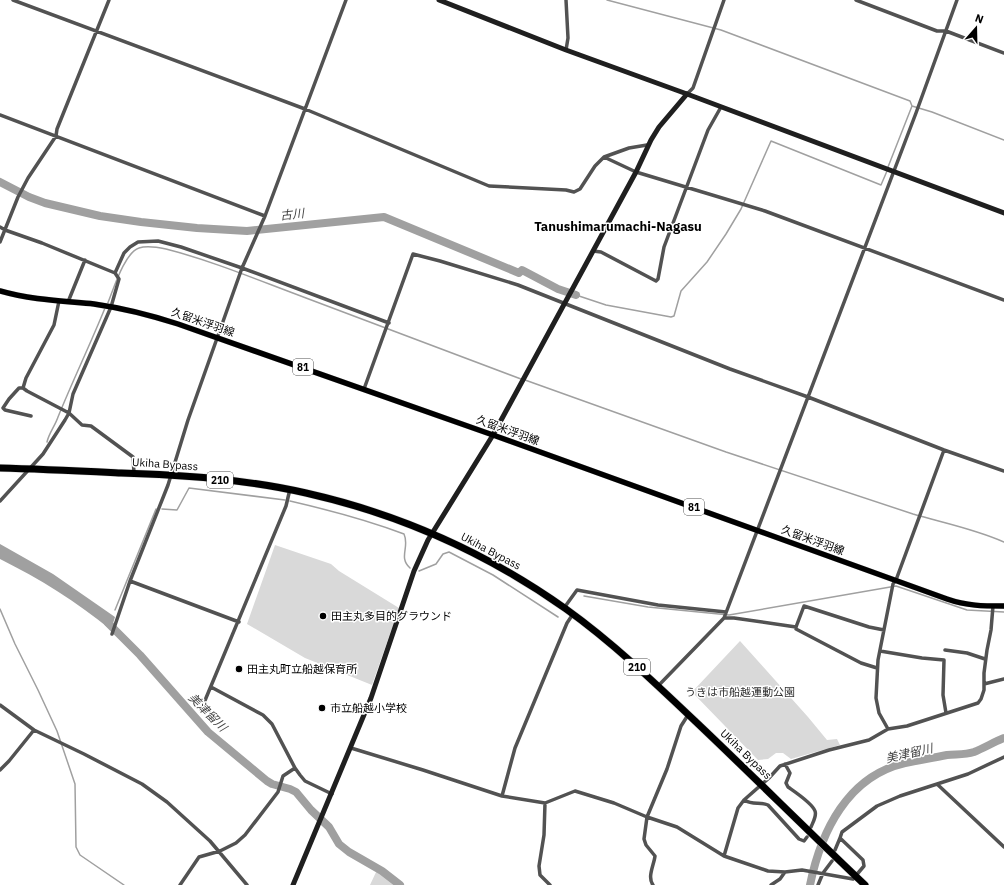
<svg xmlns="http://www.w3.org/2000/svg" width="1004" height="885" font-family="'IBM Plex Sans','Noto Sans JP',sans-serif">
  <style>
    .green { fill: #d9d9d9 }
    .water { fill: #a0a0a0 }
    .lines { fill: none; stroke-linecap: round; stroke-linejoin: round }
    .stream { stroke: #a0a0a0; stroke-width: 1.5 }
    .river { stroke: #a0a0a0; stroke-width: 8 }
    .primary-casing { stroke: #dbdbdb; stroke-width: 6 }
    .highway-casing { stroke: #dbdbdb; stroke-width: 8 }
    .street { stroke: #525252; stroke-width: 3.5 }
    .secondary { stroke: #1f1f1f; stroke-width: 5 }
    .primary { stroke: #000; stroke-width: 5.5 }
    .highway { stroke: #000; stroke-width: 7 }
    .poi-dot { fill: #000; stroke: #fff; stroke-width: 1.5 }
    .labels { text-anchor: middle; dominant-baseline: central; stroke-width: 3; stroke-linejoin: round; paint-order: stroke }
    .shield { fill: #fff; stroke: #4c4c4c; stroke-width: 1 }
    .shield-label { font-size: 10px; font-weight: bold; fill: #000 }
    .street-label { font-size: 11px; fill: #000; stroke: #fff }
    .poi-label { font-size: 11px; fill: #000; stroke: #fff; text-anchor: start }
    .park-label { font-size: 11px; fill: #303030; stroke: #fff }
    .water-label { font-size: 12px; font-style: italic; fill: #414141; stroke: #fff }
    .quarter-label { font-size: 13px; font-weight: bold; fill: #000; stroke: #fff }
  </style>
  <rect width="100%" height="100%" fill="#fff"/>
  <path class="green" d="M275,545L331,564L339,571L399,608L372,685L305,658L247,624Z
    M740,641L808,717L827,740L837,739L840,745L791,759L783,753H776L768,759L758,760L692,692Z
    M377,870L398,885H370Z"/>
  <path class="water" d="M0,544L53,574L115,617L111,630C77,602 40,579 0,559Z"/>
  <g class="lines">
    <path class="stream" d="M607,0L721,30L910,101L912,106L932,112L1004,140
      M888,167L912,106
      M576,295L606,305L671,317L674,316L681,291L707,262L726,234L741,209L771,141L881,185L887,171
      M107,305C113,291 124,253 139,248C147,245 157,247 166,249C213,261 260,281 306,298C377,325 449,352 521,379
      M525,380L726,452L913,514C944,523 975,529 1004,542
      M47,442C49,433 55,426 58,417C73,380 90,345 105,308
      M290,501C329,510 367,520 404,534C410,547 398,557 410,568
      M162,509L177,510L189,488L285,500
      M419,571L436,564L443,554L449,552L493,575L558,617
      M584,596L648,607L729,615L896,586L967,610L1004,612
      M0,609L15,644L38,690L57,731L75,784L76,847L80,855L124,885
      M115,610L156,509"/>
    <path class="river" d="M0,182L29,197L45,203L100,216L141,222L197,228L247,231L384,217L519,273L522,270L558,289L576,295
      M108,623L140,655L208,732L267,781L272,784L290,789L296,792L311,810L329,827L339,844L349,852L382,871L400,885
      M810,885C821,831 848,776 905,763C919,760 933,758 947,755C956,754 965,755 974,752C984,748 994,742 1004,738"/>
    <g class="primary-casing">
      <path id="primary" d="M0,291C31,300 63,301 94,304C122,308 150,315 178,324L493,435L947,599C967,606 983,606 1004,606"/>
    </g>
    <g class="highway-casing">
      <path id="highway" d="M0,468C40,469 80,471 121,473C182,475 245,479 306,493C399,514 487,553 566,609C612,642 654,682 695,721C752,775 808,831 865,885"/>
    </g>
    <path class="street" d="M13,0L305,109L489,186L566,190L574,192L580,189L595,166L604,157L629,148L647,145
      M856,0L937,31H946L1004,53
      M566,50L568,38L566,0
      M687,94L693,88L724,0
      M0,115L265,216
      M604,157L636,172L765,211L1004,300
      M0,227L5,230L42,243L115,273L119,279L111,307L73,394L69,413L65,420L43,454L0,501
      M0,242L18,197L28,178L56,136L57,129L109,0
      M593,251L601,252L656,281L658,279L664,247L708,130L721,107
      M115,273L124,253L130,247L138,242L158,241L181,247L242,268L389,323
      M59,301L54,325L26,378L23,388L27,391L69,413L82,425L91,426L133,457L134,473
      M68,302L85,260
      M23,388H19L9,399L3,408L5,410L31,416
      M364,389L413,254L440,261L518,285L730,369L808,397L944,450L1004,471
      M130,581L239,622
      M564,608L577,590L658,605L726,612
      M724,618H734L796,627V629L861,663L877,668
      M796,627L804,606L869,627L884,630
      M112,634L130,581L168,485L188,420L242,268L265,216L346,0
      M945,650L967,653L985,659
      M880,651L922,658L944,660L943,695L946,713
      M984,684L1004,679
      M658,686L724,618L916,113L957,0
      M211,687L263,715L272,724L295,768L300,775L305,781L332,794
      M0,705L34,730L84,754L142,784L167,802L210,841L247,885
      M201,710L286,506L290,489
      M888,729L879,713L876,698L878,660L893,584L896,580L944,450
      M351,748L423,770L502,796L545,803L575,791L614,803L647,817L677,827L724,856L768,871L785,872L802,870L853,879L864,866L863,860L840,838L835,850
      M785,764L790,773L786,783L788,787C795,792 812,803 815,811C817,816 813,822 811,827
      M0,770L9,761L34,730
      M937,784L1004,847
      M502,796L515,748L567,623L573,614
      M744,800C754,806 759,801 768,805L799,839L804,841L807,837
      M545,803L544,835L539,866L540,875L550,885
      M840,838L842,832L877,806L900,796L968,774L1004,757
      M724,856L738,808L744,800L769,778L780,766L829,750L869,740L888,729L907,726L978,703L981,699L984,690V673L987,650L991,630L993,606
      M180,885L199,857L220,851L236,843L245,835L278,792L283,776L295,768
      M653,885C647,877 654,865 655,856L646,845L644,839L647,817L667,769L681,726L688,715
      M771,885L780,879L785,872
      M818,885L823,873L832,861"/>
    <path class="secondary" d="M439,0L566,50L687,94L1004,213
      M293,885L371,698L414,571L428,540L493,435L636,172L651,140L659,127L687,94"/>
    <use href="#primary" class="primary"/>
    <use href="#highway" class="highway"/>
  </g>
  <g class="poi-dot">
    <circle cx="323" cy="616" r="4"/>
    <circle cx="239" cy="669" r="4"/>
    <circle cx="322" cy="708" r="4"/>
  </g>
  <g class="labels">
    <g class="shield">
      <rect x="293" y="359" width="20" height="16" rx="3"/>
      <rect x="207" y="472" width="26" height="16" rx="3"/>
      <rect x="684" y="499" width="20" height="16" rx="3"/>
      <rect x="624" y="659" width="26" height="16" rx="3"/>
    </g>
    <g class="shield-label">
      <text x="303" y="367">81</text>
      <text x="220" y="480">210</text>
      <text x="694" y="507">81</text>
      <text x="637" y="667">210</text>
    </g>
    <g class="street-label">
      <text transform="translate(203 322) rotate(19)">久留米浮羽線</text>
      <text transform="translate(508 430) rotate(20)">久留米浮羽線</text>
      <text transform="translate(165 464) rotate(4)">Ukiha Bypass</text>
      <text transform="translate(813 540) rotate(20)">久留米浮羽線</text>
      <text transform="translate(491 551) rotate(28)">Ukiha Bypass</text>
      <text transform="translate(746 754) rotate(44)">Ukiha Bypass</text>
    </g>
    <g class="poi-label">
      <text x="331" y="616">田主丸多目的グラウンド</text>
      <text x="247" y="669">田主丸町立船越保育所</text>
      <text x="330" y="708">市立船越小学校</text>
    </g>
    <g class="park-label">
      <text x="740" y="692">うきは市船越運動公園</text>
    </g>
    <g class="water-label">
      <text transform="translate(292 214) rotate(-6)">古川</text>
      <text transform="translate(208 712) rotate(45)">美津留川</text>
      <text transform="translate(909 753) rotate(-13)">美津留川</text>
    </g>
    <g class="quarter-label">
      <text x="618" y="226">Tanushimarumachi-Nagasu</text>
    </g>
  </g>
  <g transform="translate(976 28) rotate(20)" stroke="#ffffff" stroke-width="3" paint-order="stroke">
  <path d="M0-3L7 15L0 10L-7 15Z" fill="#000000"/>
  <text y="-6" font-size="11" font-weight="bold" text-anchor="middle" fill="#000000">N</text>
  </g>
</svg>
